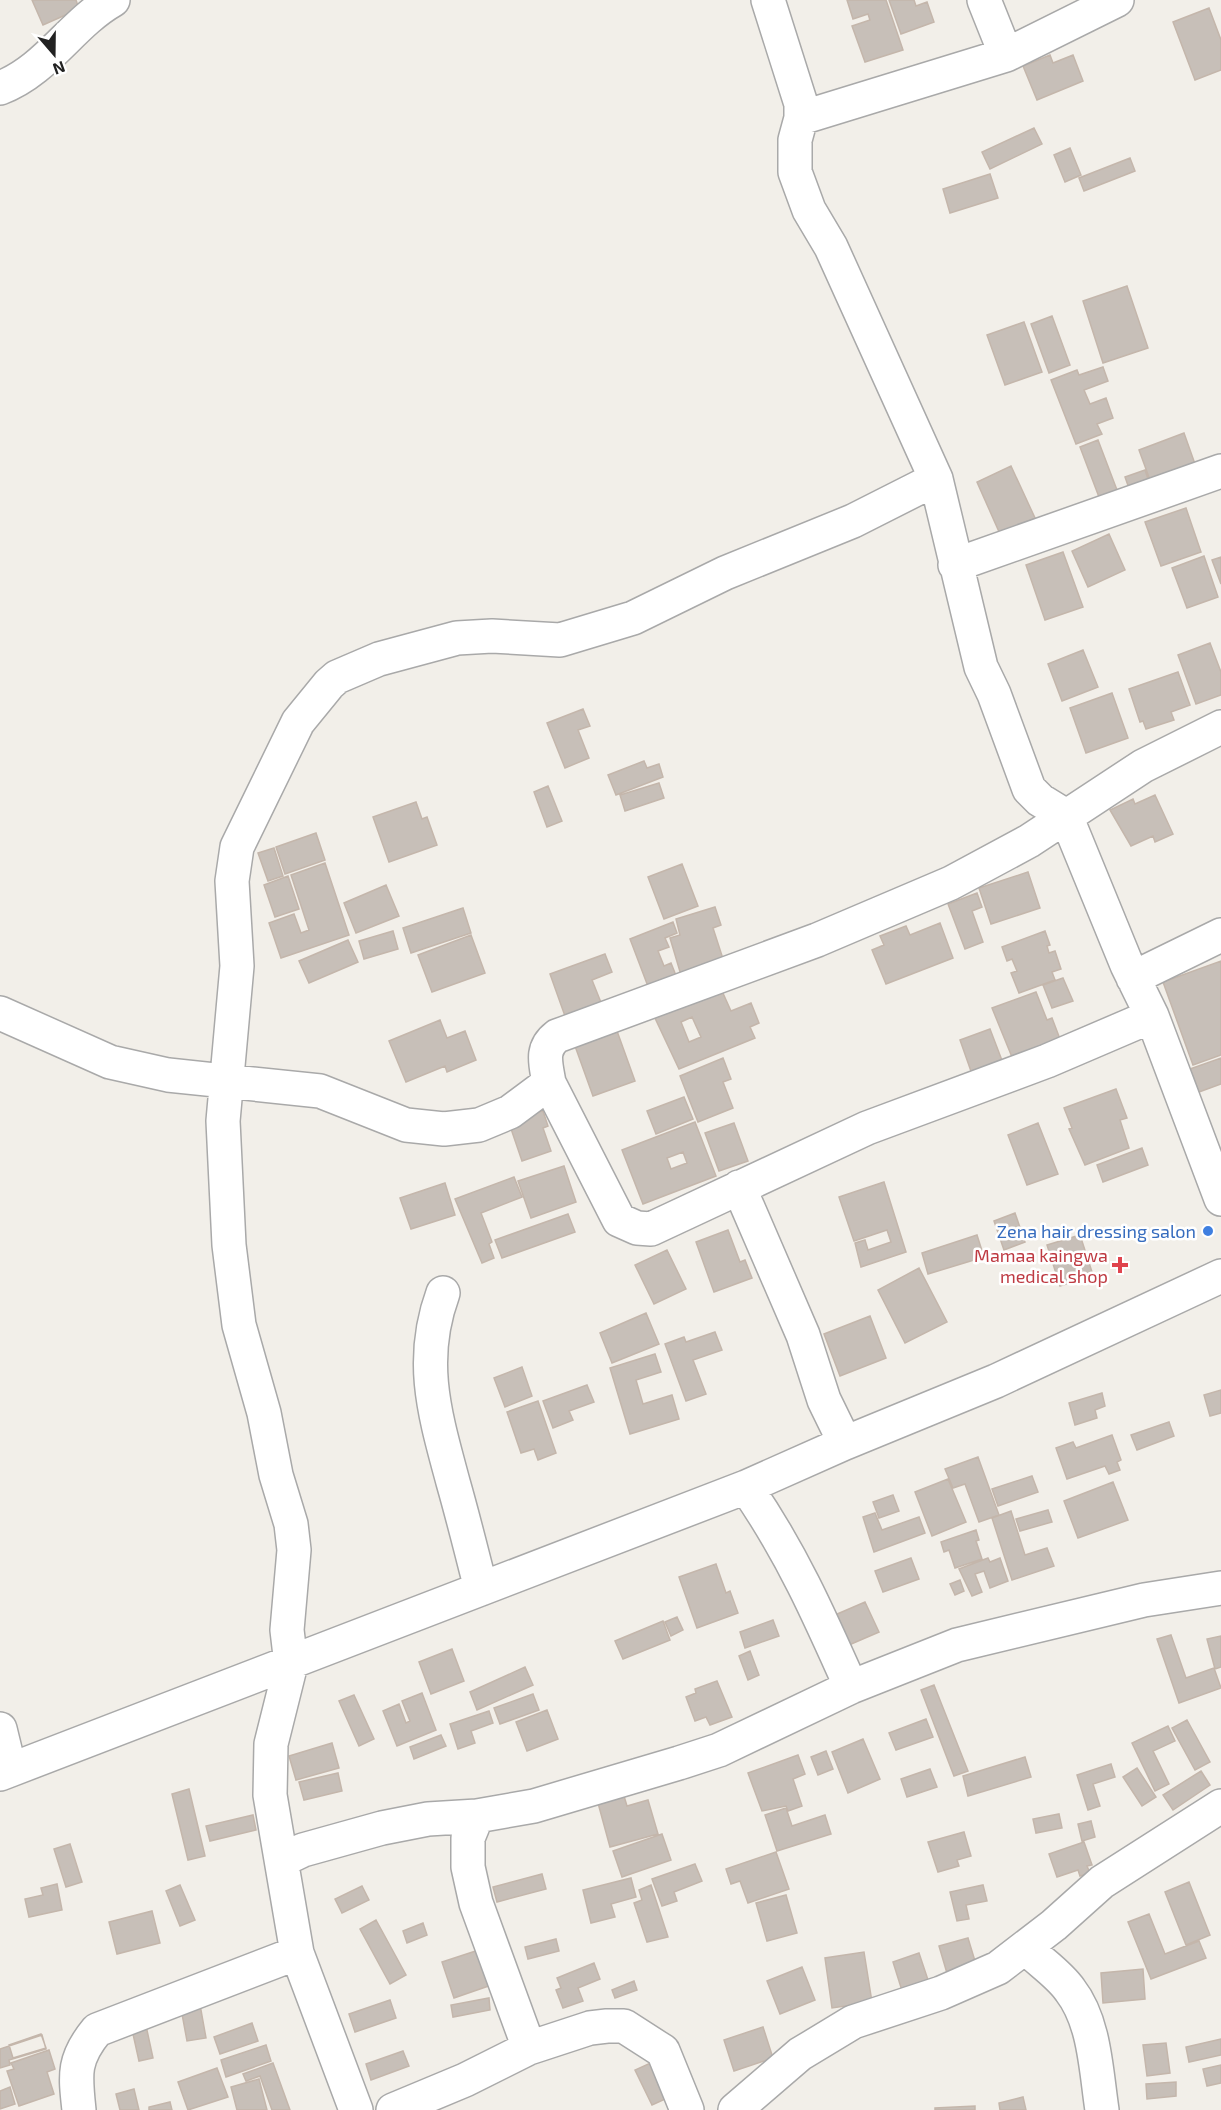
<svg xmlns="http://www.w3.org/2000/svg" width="1221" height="2110" font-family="'Exo 2',sans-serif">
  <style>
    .building { fill: #c7bfb8; stroke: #c4b6ab; stroke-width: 1.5; fill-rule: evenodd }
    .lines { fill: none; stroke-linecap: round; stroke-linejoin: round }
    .minor-casing { stroke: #a9a9a9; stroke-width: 36 }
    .minor { stroke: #fff; stroke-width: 33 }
    .shop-dot { fill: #3f7fe0; stroke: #fff; stroke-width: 2 }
    .health-dot { fill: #e0444e; stroke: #fff; stroke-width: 2 }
    .labels { text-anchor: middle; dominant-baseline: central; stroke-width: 5; stroke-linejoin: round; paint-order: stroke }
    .shop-label { font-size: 18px; fill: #366cbe; stroke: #fff; text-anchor: end }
    .health-label { font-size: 18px; fill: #be3a42; stroke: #fff; text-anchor: end }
  </style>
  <rect width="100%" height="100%" fill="#f2efe9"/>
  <path class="building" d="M32,0H76L79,9L43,25Z
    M847,0H886L903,50L865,62L852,26L870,20L868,14L853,19Z
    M889,0H914L916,6L927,2L934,22L901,34Z
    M1209,8L1221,40V70L1195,80L1173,22Z
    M1050,55L1053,63L1073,55L1083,81L1037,100L1023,66Z
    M1034,128L1042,144L990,169L982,152Z
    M1070,148L1081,175L1065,182L1054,155Z
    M1130,158L1135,171L1084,191L1079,178Z
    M990,174L998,198L950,213L943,189Z
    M1127,286L1148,348L1103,363L1083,301Z
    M1052,316L1070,365L1049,373L1031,324Z
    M1024,322L1042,372L1005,385L987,335Z
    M1103,367L1108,381L1084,390L1090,404L1106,398L1113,418L1097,424L1102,434L1076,444L1051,380L1077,370L1079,375Z
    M1184,433L1195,464L1150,480L1139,450Z
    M1098,440L1117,490L1099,497L1080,447Z
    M1011,466L1035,518L1000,534L977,482Z
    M1145,470L1150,485L1130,491L1125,477Z
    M1186,508L1201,552L1161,566L1145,522Z
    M1109,534L1125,570L1088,587L1072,551Z
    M1063,552L1083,607L1045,620L1026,565Z
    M1204,556L1218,597L1187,608L1172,568Z
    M1221,557V584L1212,560Z
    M1210,643L1221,672V695L1196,704L1178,655Z
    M1083,650L1098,687L1062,701L1048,664Z
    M1178,672L1190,705L1171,712L1174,720L1146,729L1143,721L1140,722L1129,689Z
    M1112,693L1128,738L1086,753L1070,708Z
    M583,709L590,726L578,730L589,758L565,768L547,723Z
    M644,761L647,768L659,764L663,777L616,795L608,775Z
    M659,783L664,798L625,811L620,795Z
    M548,786L562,821L547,827L534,792Z
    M1155,795L1173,834L1155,842L1153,836L1131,846L1110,810L1133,799L1135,804Z
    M416,802L422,819L427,817L437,845L389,862L373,817Z
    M316,833L325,860L285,874L276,847Z
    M274,848L283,876L268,881L258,853Z
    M325,863L349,935L281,958L269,923L294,914L301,933L309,930L291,875Z
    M682,864L698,906L664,919L648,877Z
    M1028,872L1040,908L991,924L979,888Z
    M288,876L299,909L275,917L264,885Z
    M386,885L399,916L356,933L344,903Z
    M977,893L982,907L972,911L983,942L965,949L948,904Z
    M715,907L721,925L713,928L724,962L681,975L670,938L680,935L676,919Z
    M463,908L471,933L411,953L403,928Z
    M673,922L677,933L665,938L669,947L658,951L664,966L671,963L677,978L649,989L630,939Z
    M940,923L953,958L886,984L872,950L884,945L880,936L906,926L910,935Z
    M393,931L398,949L364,959L359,941Z
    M1045,931L1050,945L1047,946L1049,953L1055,951L1061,969L1052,972L1055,980L1019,993L1011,973L1017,971L1012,959L1007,961L1002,947Z
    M471,935L485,973L432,992L418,955Z
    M348,940L358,962L309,983L299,961Z
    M605,954L612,972L592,980L604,1010L575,1021L572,1013L565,1016L550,974Z
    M1221,961V1055L1193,1065L1163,982Z
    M1063,978L1073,1001L1052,1008L1043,985Z
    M722,991L731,1011L751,1003L759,1023L750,1027L755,1038L679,1069L654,1016L674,1007L675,1010ZM692,1017L701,1037L689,1042L681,1022Z
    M1036,992L1047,1020L1052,1018L1060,1039L1012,1057L992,1008Z
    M440,1020L447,1038L465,1031L476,1060L447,1072L445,1066L406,1082L389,1041Z
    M990,1029L1003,1063L972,1074L960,1040Z
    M617,1031L635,1081L593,1096L575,1046Z
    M723,1058L731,1079L723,1082L733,1108L698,1122L680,1076Z
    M1221,1058V1084L1199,1092L1190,1069Z
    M1116,1089L1127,1118L1120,1120L1129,1148L1085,1165L1069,1129L1072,1128L1064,1108Z
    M684,1097L693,1119L656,1134L647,1111Z
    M537,1110L538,1112L543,1111L548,1126L543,1128L551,1151L522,1161L508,1120Z
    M695,1122L716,1176L643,1204L622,1150ZM683,1152L687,1163L671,1169L667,1158Z
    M734,1123L748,1161L719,1171L705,1133Z
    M1038,1123L1058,1174L1027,1185L1008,1135Z
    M1142,1148L1148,1165L1103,1182L1097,1165Z
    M564,1166L576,1202L531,1218L518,1181Z
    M514,1177L522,1197L481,1213L492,1242L489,1244L494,1258L482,1263L455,1199Z
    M884,1182L906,1252L861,1267L855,1243L865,1240L868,1250L891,1242L887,1230L854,1241L839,1197Z
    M445,1183L455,1215L411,1229L400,1198Z
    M1015,1213L1025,1242L1004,1250L994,1221Z
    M568,1214L575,1232L502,1258L495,1240Z
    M728,1230L740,1262L745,1260L752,1278L714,1292L696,1242Z
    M977,1235L984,1257L928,1274L922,1253Z
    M1080,1235L1093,1275L1060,1286L1047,1245Z
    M667,1250L686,1289L654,1304L635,1265Z
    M919,1268L947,1322L905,1343L878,1290Z
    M646,1313L659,1344L612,1363L600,1333Z
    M870,1316L886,1358L840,1376L824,1334Z
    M715,1332L722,1350L693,1360L706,1394L686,1401L665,1344L684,1337L686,1342Z
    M655,1354L661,1372L636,1380L643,1404L672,1395L679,1419L630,1434L610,1368Z
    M522,1367L532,1396L505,1407L494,1378Z
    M587,1385L594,1402L569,1411L573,1420L553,1428L543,1401Z
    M1221,1390V1413L1210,1416L1204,1395Z
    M1102,1393L1105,1406L1095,1410L1097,1418L1075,1425L1069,1403Z
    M538,1401L556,1453L538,1460L534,1449L521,1453L507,1412Z
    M1169,1422L1174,1436L1137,1450L1131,1435Z
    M1112,1435L1121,1460L1117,1462L1120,1470L1109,1474L1105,1466L1067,1479L1056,1448L1073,1442L1076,1448Z
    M978,1457L999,1515L979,1522L965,1484L953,1488L945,1469Z
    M1032,1476L1038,1492L998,1506L992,1489Z
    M948,1479L966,1522L932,1536L915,1492Z
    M1113,1482L1128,1520L1078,1538L1064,1501Z
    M893,1495L899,1511L879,1518L873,1502Z
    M1048,1510L1052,1522L1020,1531L1016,1519Z
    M1011,1511L1025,1555L1047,1548L1054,1566L1012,1580L992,1518Z
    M875,1513L882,1530L919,1517L925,1533L874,1552L863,1517Z
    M976,1530L979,1540L976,1541L982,1559L955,1568L949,1550L944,1552L941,1542Z
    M911,1558L919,1579L883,1592L875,1571Z
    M988,1558L990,1562L1000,1558L1008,1581L990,1588L984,1571L975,1574L982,1592L972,1596L959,1569Z
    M716,1564L726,1593L730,1591L738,1613L697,1628L679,1577Z
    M960,1580L964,1591L955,1595L950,1584Z
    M865,1602L879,1632L849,1645L835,1615Z
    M677,1617L683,1630L671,1636L665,1622Z
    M773,1620L779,1636L745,1648L740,1632Z
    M663,1621L670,1640L623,1659L615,1641Z
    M1171,1635L1186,1678L1214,1668L1221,1688L1179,1703L1157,1639Z
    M1221,1636V1667L1215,1669L1207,1639Z
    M452,1649L464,1681L431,1694L419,1662Z
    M750,1651L759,1675L748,1680L739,1656Z
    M525,1667L533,1685L477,1710L470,1692Z
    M717,1681L732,1717L710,1725L706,1717L695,1721L686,1697L696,1693L695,1689Z
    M934,1685L968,1771L954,1776L921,1690Z
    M422,1693L436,1730L397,1746L383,1711L399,1704L406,1723L410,1721L402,1701Z
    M533,1694L539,1710L500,1724L494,1708Z
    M354,1695L374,1739L359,1746L339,1701Z
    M547,1710L558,1739L527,1751L516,1722Z
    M489,1711L493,1723L471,1731L475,1743L458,1749L450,1724Z
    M926,1719L933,1737L896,1750L889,1733Z
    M1187,1720L1210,1762L1195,1770L1172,1728Z
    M1168,1726L1175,1741L1153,1751L1169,1784L1155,1791L1132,1743Z
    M441,1735L446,1746L414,1759L410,1747Z
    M863,1739L880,1779L848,1793L832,1752Z
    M332,1743L339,1768L296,1780L289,1756Z
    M826,1751L833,1769L818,1775L811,1757Z
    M798,1755L805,1774L793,1779L802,1806L788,1811L786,1806L762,1811L748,1773Z
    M1025,1757L1031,1777L968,1796L963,1776Z
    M1111,1764L1115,1777L1093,1784L1100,1806L1088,1810L1077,1775Z
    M1137,1768L1156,1797L1142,1806L1123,1777Z
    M930,1769L937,1787L907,1797L901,1779Z
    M1201,1771L1210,1785L1173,1810L1163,1795Z
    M338,1773L342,1791L304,1800L299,1782Z
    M189,1789L205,1856L188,1860L172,1794Z
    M624,1796L627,1806L648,1800L658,1834L610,1847L598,1803Z
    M786,1808L792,1826L825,1815L831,1834L777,1851L765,1815Z
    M1059,1814L1062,1828L1036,1833L1033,1819Z
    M253,1815L256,1830L210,1841L206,1826Z
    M1091,1821L1095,1837L1082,1841L1078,1824Z
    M964,1832L971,1856L957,1860L959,1866L938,1872L928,1842Z
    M662,1834L671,1860L622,1877L613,1851Z
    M1084,1842L1092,1865L1087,1866L1090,1873L1080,1876L1078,1870L1057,1877L1049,1854Z
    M70,1844L82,1882L66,1887L54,1849Z
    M776,1852L789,1889L748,1903L740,1881L731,1884L726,1869Z
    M695,1864L702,1881L674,1892L677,1901L662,1906L652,1879Z
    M542,1874L546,1889L497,1902L493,1887Z
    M631,1878L636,1897L611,1904L615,1917L591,1923L583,1890Z
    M1189,1882L1210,1935L1186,1945L1165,1892Z
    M57,1884L62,1910L29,1917L25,1899L43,1895L41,1888Z
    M180,1885L195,1920L180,1926L166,1891Z
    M651,1885L668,1937L647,1942L634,1903L642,1900L639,1890Z
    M983,1885L987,1901L966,1905L969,1919L957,1921L950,1892Z
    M362,1886L369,1900L342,1913L335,1899Z
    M786,1895L797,1933L767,1941L756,1903Z
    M152,1911L160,1943L117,1954L109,1922Z
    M1149,1914L1165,1954L1199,1941L1206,1958L1151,1979L1128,1922Z
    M376,1920L406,1975L390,1984L360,1929Z
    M423,1923L427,1935L407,1943L403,1931Z
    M968,1938L978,1971L949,1980L939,1946Z
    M556,1939L559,1951L528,1959L525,1947Z
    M494,1945L506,1980L454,1998L442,1962Z
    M864,1952L872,2002L832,2008L825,1958Z
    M919,1953L928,1980L915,1984L918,1992L904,1997L893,1962Z
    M594,1963L600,1979L578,1988L583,2001L563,2008L556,1990L561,1988L557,1978Z
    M802,1967L815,2000L780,2014L767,1981Z
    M1143,1969L1145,1999L1103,2003L1101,1973Z
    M634,1981L637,1990L615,1998L612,1990Z
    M489,1998L490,2010L453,2017L451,2005Z
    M199,1999L206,2038L187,2041L180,2003Z
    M390,2000L396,2018L355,2032L349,2014Z
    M145,2021L153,2058L139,2061L131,2025Z
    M252,2023L258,2041L220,2054L214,2037Z
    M763,2027L773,2058L734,2071L724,2040Z
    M41,2034L46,2048L13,2058L9,2045Z
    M42,2035L46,2049L9,2060L10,2065L0,2068V2049Z
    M1221,2039V2055L1189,2062L1186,2047Z
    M1166,2043L1170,2073L1147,2076L1143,2045Z
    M266,2045L271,2061L226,2077L221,2060Z
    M49,2050L55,2069L47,2072L54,2094L19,2106L7,2071L14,2069L11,2063Z
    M403,2051L409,2066L371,2080L366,2064Z
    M655,2061L672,2096L652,2105L635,2070Z
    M273,2063L290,2110H272L260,2076L246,2081L243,2074Z
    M1221,2065V2083L1207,2086L1203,2069Z
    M217,2068L228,2097L188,2110L178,2082Z
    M259,2079L267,2110H237L231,2087Z
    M1176,2082V2096L1147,2099L1146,2084Z
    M10,2087L15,2104L0,2109V2091Z
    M134,2089L139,2110H120L116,2094Z
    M1023,2097L1026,2110H1000L999,2103Z
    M170,2102L172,2110H149V2107Z
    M975,2106V2110H935V2108Z"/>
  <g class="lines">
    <g class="minor-casing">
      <path id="minor" d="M768,0L801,104V118L795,140V172L809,210L831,247L936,479L981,667L994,694L1029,789L1040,800L1066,816L1127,965L1152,1016L1221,1199
        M984,0L1006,55
        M0,88C47,70 71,24 113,0
        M801,118L1006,55L1117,0
        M955,565L1221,471
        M1133,978L1221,935
        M0,1013L110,1062L168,1075L320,1091L406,1125L444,1129L479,1125L510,1112L549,1083C546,1064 540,1049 557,1036L817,940L951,883L1029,841L1143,766L1221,727
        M549,1083L619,1220L637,1228L651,1229L867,1128L1047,1061L1152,1016
        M739,1187L803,1335L824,1400L845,1443
        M443,1293C418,1361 435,1415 453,1482C463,1517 472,1553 481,1589
        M746,1487C791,1552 819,1615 851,1687
        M0,1729L10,1770
        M0,1774L746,1487L845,1443L996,1381L1221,1276
        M477,1816L468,1838V1867L476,1903L529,2048
        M282,1860L303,1850L382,1828L428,1819L477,1816L534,1806L679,1763L719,1750L851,1687L957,1645L1144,1600L1221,1588
        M1026,1948C1040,1962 1059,1974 1070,1990C1095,2022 1096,2071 1102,2110
        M79,2110C75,2074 73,2059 97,2030L297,1953
        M356,2110L297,1953L270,1795L271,1744L291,1664L287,1630L294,1550L291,1524L276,1475L264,1413L239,1325L229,1245L223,1121L237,966L232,881L237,847L298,722L329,684L337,677L379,659L457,638L492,636L560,640L633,618L725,573L853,521L936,479
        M393,2110L465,2080L529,2048L590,2028L607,2026H624L663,2051L687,2110
        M735,2110L800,2054L853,2022L941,1993L998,1968L1054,1925L1102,1882L1221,1806"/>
    </g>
    <use href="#minor" class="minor"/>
  </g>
  <circle class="shop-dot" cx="1208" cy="1231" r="6"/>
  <path class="health-dot" d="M1117 1256h6v6h6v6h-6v6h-6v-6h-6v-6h6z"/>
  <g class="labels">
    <g class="shop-label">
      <text x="1196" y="1231">Zena hair dressing salon</text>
    </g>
    <g class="health-label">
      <text x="1108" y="1255">Mamaa kaingwa<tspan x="1108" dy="21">medical shop</tspan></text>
    </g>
  </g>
  <g transform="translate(54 54) rotate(160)" stroke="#ffffff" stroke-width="4.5" paint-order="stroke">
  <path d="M0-4.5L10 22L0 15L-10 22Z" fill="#222222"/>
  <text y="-9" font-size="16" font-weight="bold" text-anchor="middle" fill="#222222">N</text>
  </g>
</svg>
